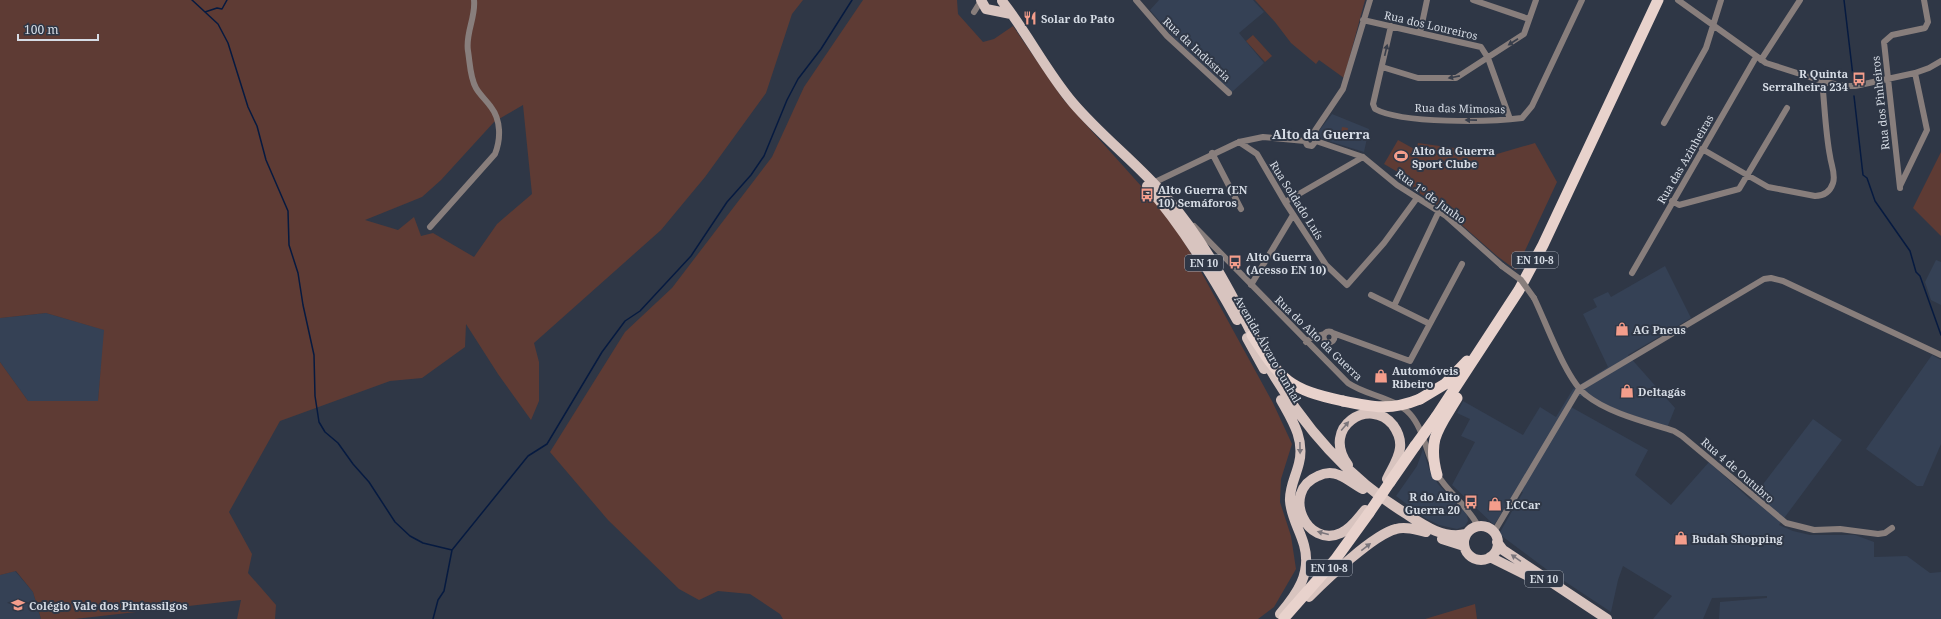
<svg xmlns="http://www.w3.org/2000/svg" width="1941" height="619" font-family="'Noto Serif',serif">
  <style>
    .built { fill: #354155 }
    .green { fill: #5e3b34; fill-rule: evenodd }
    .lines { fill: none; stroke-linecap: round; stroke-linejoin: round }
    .stream { stroke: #061a40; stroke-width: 1.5 }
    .minor { stroke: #887e7c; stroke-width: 6 }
    .primary { stroke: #d8c4bf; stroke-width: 10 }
    .trunk { stroke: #e8d2cc; stroke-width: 11 }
    .minor-bridge { stroke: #887e7c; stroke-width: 6 }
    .trunk-bridge { stroke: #e8d2cc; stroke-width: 11 }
    .oneway { fill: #383e4b }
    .oneway2 { fill: #7b767c }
    .labels { text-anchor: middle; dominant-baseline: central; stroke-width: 4; stroke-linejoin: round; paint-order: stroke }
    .shield { fill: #2f3746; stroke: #a4aab5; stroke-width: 1 }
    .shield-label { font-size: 10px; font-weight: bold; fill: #d6dce5 }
    .poi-label { font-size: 11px; font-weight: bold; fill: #d6dce5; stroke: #2f3746; text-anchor: start }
    .street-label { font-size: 11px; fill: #d6dce5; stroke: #2f3746 }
    .quarter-label { font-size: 13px; font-weight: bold; fill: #d6dce5; stroke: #2f3746 }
  </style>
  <rect width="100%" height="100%" fill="#2f3746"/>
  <path class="built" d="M1159,0H1253L1264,12L1239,33L1264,63L1232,92L1173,37L1150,10Z
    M1332,114L1369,129L1364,152L1319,138L1318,132Z
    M1936,260L1941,262V305L1931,300L1925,282Z
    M1665,266L1691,318L1628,355L1675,408L1667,428L1581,396H1577L1571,407L1648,450L1635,475L1671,505L1709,462L1751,500L1813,419L1842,440L1779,525L1793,531L1810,535H1855L1874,542V557L1907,556L1930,573L1941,572V619H1719L1720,602L1767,598V596L1712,598L1703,619H1653L1672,596L1623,566L1618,580L1611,612L1546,569L1499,534L1523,492L1517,490L1494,525L1452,485L1475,442L1461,436L1470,419L1457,413L1463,401L1523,435L1540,407L1556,417L1573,389L1608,367L1583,314L1597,307L1593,299L1608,292L1611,297Z
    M46,313L105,330L98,401H28L0,362V318Z
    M1932,355L1941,360V444L1923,486H1917L1866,449Z
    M1423,449L1429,469L1438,484L1467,514L1468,521L1465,526L1457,529L1439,525L1425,518L1396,496L1417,466Z
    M15,571L33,592L41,619H0V575Z"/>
  <path class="green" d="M0,0H803L792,14L766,93L705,177L661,230L534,343L539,362V401L531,420L498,374L466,324L465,347L422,378L390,381L280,421L229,512L252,554L248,573L276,605L275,619H237L241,600L75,619H41L33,592L16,571L0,575V362L28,401H98L104,330L46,313L0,318ZM523,105L532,194L497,224L474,257L433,233L421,236L414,217L398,230L365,220L422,197L441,180L494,122Z
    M863,0H957L958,14L983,42L994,39L1013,26L1063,99L1168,216L1193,257L1273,403L1292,444L1281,479L1280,502L1291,536L1296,569L1274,607L1258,619H783L780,614L750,594L718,591L699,600L679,589L608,520L550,452L625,332L672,288L772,157L804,87Z
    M1255,0H1365L1344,78L1319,60L1316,64L1291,43L1275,22Z
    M1253,35L1272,56L1265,62L1246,41Z
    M1342,127L1348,128L1346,140L1340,139Z
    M1398,140L1416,150L1418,143L1497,154L1535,143L1557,182L1516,270L1497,256L1446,211L1400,180L1403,175L1384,164Z
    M1941,152V236L1913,208Z
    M1475,604L1477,619H1425Z"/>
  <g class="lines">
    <path class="stream" d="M192,0L218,24L228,43L248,107L257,126L266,160L288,211L289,245L298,273L303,305L314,355L315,396L319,422L325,432L338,443L353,464L369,482L395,522L410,536L423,543L452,550
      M1844,0L1853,76
      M205,12L217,8L222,9L227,0
      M1854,96L1863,175L1867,178L1875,201L1910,251L1916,272L1920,276L1941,335
      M433,619L438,600L444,591L452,550L528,456L547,444L602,352L625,321L640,311L691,256L727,202L751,175L764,156L787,100L798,79L821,49L852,0"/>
    <path class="minor" d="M1136,0L1167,36L1229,93
      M1473,0L1529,19
      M1678,0L1766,63L1825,82L1844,86H1855L1915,73L1929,68L1941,61
      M974,12L981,1
      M1363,20L1481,47L1488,58L1510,119
      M1391,26L1373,104L1375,109C1402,124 1491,122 1522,118L1532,106L1582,0
      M1420,33L1427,0
      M1761,60L1800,0
      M1382,67L1418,78H1456L1524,34L1536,0
      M1664,123L1706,48L1721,0
      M1312,135L1343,89L1370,0
      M1305,141L1307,145L1312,146L1316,141
      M1316,141L1363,157L1397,185L1446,216L1502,266
      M1239,142L1257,154L1285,202L1326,265L1347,285L1384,243L1417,198
      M1702,149L1768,187L1815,196C1823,196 1830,192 1833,183C1836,174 1831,165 1830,156C1826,135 1825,113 1823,91L1825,82
      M1212,153L1241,209
      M1153,183L1239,142L1263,137L1305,141
      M1900,186L1927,130L1915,73
      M1900,188L1884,42L1892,35L1925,28L1928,22L1924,0
      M1672,201L1679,205L1739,189L1787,108
      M1285,202L1363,157
      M1194,226L1348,383C1367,396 1394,397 1410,414C1421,426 1425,445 1431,460
      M430,227L495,154C501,139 501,120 491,107C486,100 480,95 476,88C470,78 470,63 468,51C465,34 476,17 474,0
      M1632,273L1756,57
      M1251,285L1293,215
      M1371,295L1430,324
      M1534,298C1546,322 1566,380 1586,395C1608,413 1646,422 1674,431L1682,436L1786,523L1814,530L1840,529L1878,534L1885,533L1892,528
      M1394,306L1439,211
      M1323.5 337a5.5 5.5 0 1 1 11 0a5.5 5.5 0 1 1-11 0Z
      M1333,333L1410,361L1462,264
      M1306,342L1311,338L1324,334
      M1437,474C1448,493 1468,506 1478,526
      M1494,532L1579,389L1764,279L1771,278L1783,281L1941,355"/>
    <path class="primary" d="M981,0L986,9L1011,14
      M1002,1C1028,34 1046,71 1073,103C1102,137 1138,164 1167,198C1202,237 1233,296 1256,342
      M1147,186C1183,227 1211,273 1237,320
      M1247,338L1264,369
      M1265,360C1300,423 1346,477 1408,515C1426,527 1444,539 1466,534
      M1348,465C1320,427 1370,396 1393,425C1398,432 1401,440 1400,448C1399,459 1391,470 1387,479
      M1363,489C1355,485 1347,478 1339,475C1332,472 1324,473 1318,476C1280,492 1307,549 1341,533C1352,528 1358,518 1365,510
      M1464 543a17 17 0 1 1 34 0a17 17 0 1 1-34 0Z
      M1442,539L1464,546
      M1497,542L1503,550L1607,619
      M1490,557L1540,582
      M1309,597C1326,580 1374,534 1396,529C1406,526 1416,530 1426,532
      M1280,614C1297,594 1312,573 1304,545C1300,530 1291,517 1290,501C1289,488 1296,476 1299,463C1305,439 1292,420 1281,400"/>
    <path class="trunk" d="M1252,335C1282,381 1288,389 1343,401
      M1420,399L1445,384L1467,361
      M1436,417L1519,290L1543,245L1658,0
      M1437,475C1427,438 1439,428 1457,398
      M1390,482L1415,446
      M1284,618L1335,560L1369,513"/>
    <path class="minor-bridge" d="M1502,266L1521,280L1534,298"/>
    <path class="trunk-bridge" d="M1343,401C1372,407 1391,411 1420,399
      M1415,446L1436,417
      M1369,513L1390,482"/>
  </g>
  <defs><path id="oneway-solid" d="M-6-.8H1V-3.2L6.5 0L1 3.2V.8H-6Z"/></defs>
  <g class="oneway">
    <use href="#oneway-solid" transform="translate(1513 42) rotate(147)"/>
    <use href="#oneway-solid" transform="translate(1386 50) rotate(-77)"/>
    <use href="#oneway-solid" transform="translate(1454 77) rotate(169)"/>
    <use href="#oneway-solid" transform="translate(1471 120) rotate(-179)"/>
  </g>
  <g class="oneway2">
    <use href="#oneway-solid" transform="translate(1345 426) rotate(-50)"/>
    <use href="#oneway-solid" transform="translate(1300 448) rotate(89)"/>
    <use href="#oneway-solid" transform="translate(1323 533) rotate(-165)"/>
    <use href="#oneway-solid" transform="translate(1366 547) rotate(-38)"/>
    <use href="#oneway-solid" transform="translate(1516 558) rotate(-145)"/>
  </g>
  <defs>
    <g id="restaurant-bare" transform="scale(1.08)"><path d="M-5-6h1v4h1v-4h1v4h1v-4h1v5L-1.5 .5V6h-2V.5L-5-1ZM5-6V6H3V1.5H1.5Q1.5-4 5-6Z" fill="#f49d8b" stroke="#2f3746" stroke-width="2.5" paint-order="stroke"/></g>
    <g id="bus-bare" transform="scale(1.08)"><path d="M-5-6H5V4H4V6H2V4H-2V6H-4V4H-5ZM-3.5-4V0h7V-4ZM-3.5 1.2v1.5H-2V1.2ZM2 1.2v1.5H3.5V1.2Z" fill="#f49d8b" stroke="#2f3746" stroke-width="2.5" paint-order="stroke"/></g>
    <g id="stadium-bare" transform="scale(1.08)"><path d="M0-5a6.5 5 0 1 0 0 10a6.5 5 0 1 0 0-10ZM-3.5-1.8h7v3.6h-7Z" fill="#f49d8b" stroke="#2f3746" stroke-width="2.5" paint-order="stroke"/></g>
    <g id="shop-bare" transform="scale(1.08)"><path d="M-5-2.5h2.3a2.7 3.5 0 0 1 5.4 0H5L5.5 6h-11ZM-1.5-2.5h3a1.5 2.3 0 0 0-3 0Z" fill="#f49d8b" stroke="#2f3746" stroke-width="2.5" paint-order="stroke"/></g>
    <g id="school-bare" transform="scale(1.08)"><path d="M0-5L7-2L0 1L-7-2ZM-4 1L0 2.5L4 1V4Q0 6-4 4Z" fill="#f49d8b" stroke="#2f3746" stroke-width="2.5" paint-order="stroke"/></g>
  </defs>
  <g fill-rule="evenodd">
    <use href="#restaurant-bare" x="1030" y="18"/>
    <use href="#bus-bare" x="1859" y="79"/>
    <use href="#stadium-bare" x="1401" y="156"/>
    <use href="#bus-bare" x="1147" y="195"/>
    <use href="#bus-bare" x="1235" y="262"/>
    <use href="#shop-bare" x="1622" y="329"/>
    <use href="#shop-bare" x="1381" y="376"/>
    <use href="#shop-bare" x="1627" y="391"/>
    <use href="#bus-bare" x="1471" y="502"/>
    <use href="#shop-bare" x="1495" y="504"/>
    <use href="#shop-bare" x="1681" y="538"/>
    <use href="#school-bare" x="18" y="605"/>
  </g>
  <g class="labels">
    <g class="shield">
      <rect x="1512" y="252" width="46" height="16" rx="3"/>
      <rect x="1185" y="255" width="38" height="16" rx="3"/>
      <rect x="1306" y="560" width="46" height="16" rx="3"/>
      <rect x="1525" y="571" width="38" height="16" rx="3"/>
    </g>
    <g class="shield-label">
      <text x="1535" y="260">EN 10-8</text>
      <text x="1204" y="263">EN 10</text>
      <text x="1329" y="568">EN 10-8</text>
      <text x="1544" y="579">EN 10</text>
    </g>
    <g class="poi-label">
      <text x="1041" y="18">Solar do Pato</text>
      <text x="1848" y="73" text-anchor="end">R Quinta<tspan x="1848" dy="13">Serralheira 234</tspan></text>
      <text x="1412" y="150">Alto da Guerra<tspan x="1412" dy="13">Sport Clube</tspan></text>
      <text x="1158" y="189">Alto Guerra (EN<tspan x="1158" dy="13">10) Semáforos</tspan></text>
      <text x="1246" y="256">Alto Guerra<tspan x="1246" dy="13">(Acesso EN 10)</tspan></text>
      <text x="1633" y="329">AG Pneus</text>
      <text x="1392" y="370">Automóveis<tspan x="1392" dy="13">Ribeiro</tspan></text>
      <text x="1638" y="391">Deltagás</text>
      <text x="1460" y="496" text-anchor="end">R do Alto<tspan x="1460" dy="13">Guerra 20</tspan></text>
      <text x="1506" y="504">LCCar</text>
      <text x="1692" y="538">Budah Shopping</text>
      <text x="29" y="605">Colégio Vale dos Pintassilgos</text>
    </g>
    <g class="street-label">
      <text transform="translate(1431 25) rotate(13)">Rua dos Loureiros</text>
      <text transform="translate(1197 49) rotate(43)">Rua da Indústria</text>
      <text transform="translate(1880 103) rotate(-96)">Rua dos Pinheiros</text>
      <text transform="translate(1460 108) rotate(1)">Rua das Mimosas</text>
      <text transform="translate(1685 159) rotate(-60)">Rua das Azinheiras</text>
      <text transform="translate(1431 196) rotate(36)">Rua 1º de Junho</text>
      <text transform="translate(1297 200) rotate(58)">Rua Soldado Luís</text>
      <text transform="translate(1319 338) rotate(44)">Rua do Alto da Guerra</text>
      <text transform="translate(1268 349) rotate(60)">Avenida Álvaro Cunhal</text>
      <text transform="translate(1738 470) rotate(41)">Rua 4 de Outubro</text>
    </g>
    <g class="quarter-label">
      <text x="1321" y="134">Alto da Guerra</text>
    </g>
  </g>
  <path d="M18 34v6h80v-6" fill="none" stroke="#d6dce5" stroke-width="2"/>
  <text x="24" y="34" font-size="12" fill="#d6dce5" stroke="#2f3746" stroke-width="3" paint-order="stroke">100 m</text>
</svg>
